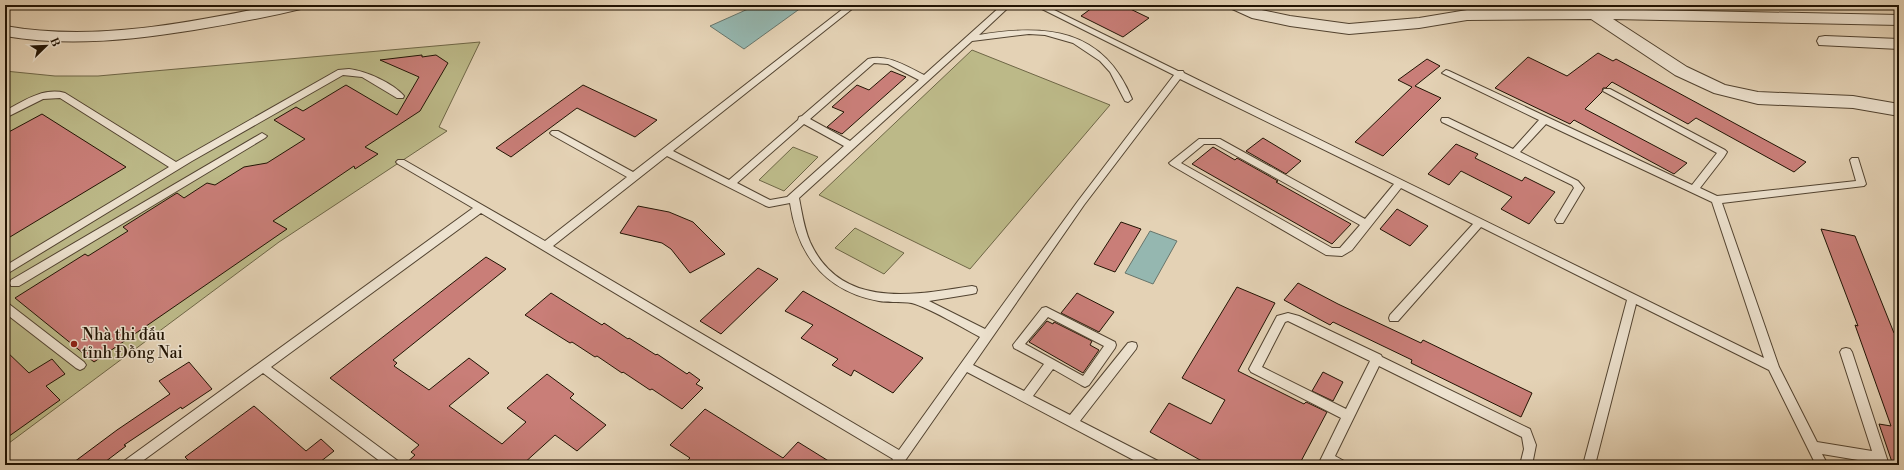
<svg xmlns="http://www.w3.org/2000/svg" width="1904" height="470" font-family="'Libre Bodoni',serif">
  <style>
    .green { fill: #bcb988; stroke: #6e6646 }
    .water { fill: #95b7b0; stroke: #67756b }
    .building { fill: #c97e78; stroke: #211303 }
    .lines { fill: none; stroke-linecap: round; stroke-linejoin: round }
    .service-casing { stroke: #524330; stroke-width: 2 }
    .minor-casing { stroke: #524330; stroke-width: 2 }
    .service { fill: #ede2cf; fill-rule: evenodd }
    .minor { fill: #ede2cf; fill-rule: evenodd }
    .poi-dot { fill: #8f2418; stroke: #ede2cf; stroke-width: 1.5 }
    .labels { text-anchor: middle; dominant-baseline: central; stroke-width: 3; stroke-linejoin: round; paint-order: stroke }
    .poi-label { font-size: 16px; fill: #211303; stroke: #ede2cf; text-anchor: start }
  </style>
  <rect width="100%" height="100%" fill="#e4d2b5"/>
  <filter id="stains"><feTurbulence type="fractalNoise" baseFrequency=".005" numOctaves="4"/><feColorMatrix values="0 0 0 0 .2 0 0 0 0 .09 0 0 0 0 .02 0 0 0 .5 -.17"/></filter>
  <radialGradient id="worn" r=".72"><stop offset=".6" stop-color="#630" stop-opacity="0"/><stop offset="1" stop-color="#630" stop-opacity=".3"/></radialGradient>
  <path class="green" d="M480,42L439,127L447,131L279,242L5,446V71L55,76H98Z
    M972,50L1110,105L970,269L819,195Z
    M793,147L818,157L784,191L759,180Z
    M855,228L904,253L884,274L835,248Z"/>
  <path class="water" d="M757,5H805L744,49L710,26Z
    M1150,231L1177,241L1153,284L1125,273Z"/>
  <path class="building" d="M1096,5H1122L1149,18L1123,37L1081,16Z
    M1598,53L1613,61L1616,59L1806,162L1794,172L1696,118L1688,124L1612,82L1606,88H1603L1602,92L1585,109L1687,163L1674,174L1574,120L1570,124L1495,88L1528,57L1567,76Z
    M422,55V57L436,55L448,63L420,111L365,147L378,154L355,169L354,166L273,221L287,229L94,362L15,298L85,254L88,256L128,231L123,227L177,193L184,198L207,183L215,185L244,167L267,163L305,139L274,120L296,107L303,111L346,85L397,115L419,77L380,60Z
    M1427,59L1440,66L1415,86L1441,98L1383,156L1355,142L1412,87L1398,80Z
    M891,71L906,77L842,134L827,127L844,112L832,107L857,85L869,90Z
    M583,85L657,120L635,137L577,108L511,157L496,148Z
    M42,114L126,167L5,240V134Z
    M1263,138L1301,161L1286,174L1246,151Z
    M1456,144L1478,154L1475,158L1522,181L1525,177L1555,192L1529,224L1501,209L1512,197L1461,171L1449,185L1428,174Z
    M1213,147L1235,160L1237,158L1278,181L1276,182L1351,224L1332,244L1192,164Z
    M638,206L669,212L693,222L725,254L690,273L671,249L662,243L620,233Z
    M1397,209L1428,226L1410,246L1380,229Z
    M1121,222L1141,229L1115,272L1094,264Z
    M1821,229L1855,236L1894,333L1899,334V465H1893L1879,424L1891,426L1855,325L1858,326Z
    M486,257L506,269L393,360L397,363L394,366L429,390L469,358L489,373L449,406L502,444L526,422L507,408L547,374L574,394L570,398L606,425L577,451L555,435L522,465H404L415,455L411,452L419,445L330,378Z
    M758,268L778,279L721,334L700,321Z
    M1298,283L1338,304L1421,343L1423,340L1532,393L1521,417L1411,363L1412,360L1333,322L1330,325L1284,300Z
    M1237,287L1275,303L1238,371L1304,404L1306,402L1327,412L1299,465H1209L1150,432L1169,403L1211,424L1225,400L1182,378Z
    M803,291L923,358L893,393L854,370L851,376L832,365L838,359L801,338L813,325L785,311Z
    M551,293L602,325L604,323L628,339L629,338L656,355L657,354L687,374L689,372L700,380L696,384L703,388L682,409L652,389L650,390L623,372L622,373L597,356L595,357L572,342L570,343L525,315Z
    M1077,293L1114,312L1099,332L1061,313Z
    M1047,321L1053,324L1054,322L1092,341L1090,345L1099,350L1083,373L1029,342Z
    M5,350L29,373L52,359L65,374L46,386L60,400L5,439Z
    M189,362L212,389L182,409L181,407L124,445L126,446L101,465H70L117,430L170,394L159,381Z
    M1323,372L1343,382L1333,401L1312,391Z
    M254,406L306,451L321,439L334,451L320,462L323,465H193L185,457Z
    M705,409L783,458L798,442L835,465H683L690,458L670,445Z"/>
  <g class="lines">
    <g class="service-casing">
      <path id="service" d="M848,5H857L673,151L729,180L798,120L799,117L802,116L868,59C888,54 906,66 924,75L1002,5H1011L979,35C1046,24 1103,28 1132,99L1128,102L1125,101L1110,72L1100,61L1073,43L1045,35L1029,34L972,41L799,198C802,213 804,228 810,242C841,310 914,295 972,286L976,287L977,290L976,293L972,294L929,301L985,329L1078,201L1174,75L1034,5H1044L1178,71H1183L1184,73L1764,358L1712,202L1546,124L1520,152L1578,181L1584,188L1563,223H1557L1555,220L1574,188L1572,185L1442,122L1441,120L1442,118H1448L1513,149L1539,120L1442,73L1446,70L1449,71L1692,185L1717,153L1603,91L1604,89H1610L1725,150L1727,152L1724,157L1700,188L1717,196L1856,181L1850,160L1852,158H1858L1866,184L1864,186L1722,203L1779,367L1817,442L1872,451L1840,352L1842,349L1846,348L1850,349L1852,352L1889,465H1877L1876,463L1822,454L1828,465H1816L1769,370L1636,304L1595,465H1583L1627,300L1481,227L1398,321H1390L1389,318L1390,315L1473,224L1401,188L1352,250L1342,256L1326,255L1171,165L1169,163L1199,139H1220L1365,219L1394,184L1180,79L1084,205L973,365L1024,391L1044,364L1014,348L1013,345L1042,308L1046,307L1115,342L1116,345L1115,348L1089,385L1085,387L1081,385L1053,369L1033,396L1070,415L1128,343L1132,342L1136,343L1137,346L1136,349L1080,421L1158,461L1160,465H1143L967,372L902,465H889L893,459L481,213L271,367L398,461L400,465H385L263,373L137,465H122L124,461L473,208L398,164L396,162L398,160H404L545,241L627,177L552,135L550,133L552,131H558L633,172ZM874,63L888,64L919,80L850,141L810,119ZM804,124L844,146L787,197L770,200L737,183ZM1204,144H1215L1360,225L1340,248H1332L1181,163ZM667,156L766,206L769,207L790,203C798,256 825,291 879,301C889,303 908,301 915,304C937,312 959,326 980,337L899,450L553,246ZM1048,317L1104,346L1083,376L1025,344Z
        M349,69C366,71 393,83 404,96L403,98H397L362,77L343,75L192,161L5,275V266L169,167L60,98L43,99L5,118V111C23,101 44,87 65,93L176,162L338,70Z
        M262,133L267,136L265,138L19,286H11L10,283L11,280Z
        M5,303L9,304L84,362L86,365L84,368L80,370L76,368L5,313Z
        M1288,313L1299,316L1381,355L1382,357L1530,429L1536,445L1532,465H1520L1524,449L1522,437L1379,366L1335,456L1344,461L1346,465H1318L1341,418L1251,372L1249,369L1277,316ZM1288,321L1370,361L1346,409L1262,367L1285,322Z"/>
    </g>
    <g class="minor-casing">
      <path id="minor" d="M276,5H307L305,8C268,17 231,24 194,30C131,40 68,47 5,36V26C94,42 188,23 276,5Z
        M1228,5H1248L1257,9L1290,16L1349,24L1419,18L1467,10L1594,9L1899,15V25L1613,19L1687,67L1725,85L1758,92L1853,96L1899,104V116L1853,108L1758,104L1714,93L1675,75L1591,19L1467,20L1419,28L1349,34L1290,26L1252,18L1230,8Z
        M1825,36L1899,39V49L1819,45L1817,41L1819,37Z"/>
    </g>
    <use href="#service" class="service"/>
    <use href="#minor" class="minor"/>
  </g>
  <circle class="poi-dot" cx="74" cy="344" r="4"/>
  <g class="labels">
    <g class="poi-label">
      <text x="82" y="335">Nhà thi đấu<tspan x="82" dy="18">tỉnh Đồng Nai</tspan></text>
    </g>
  </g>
  <rect width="1904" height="470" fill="none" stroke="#e4d2b5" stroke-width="20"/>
  <rect x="6" y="6" width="1892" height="458" fill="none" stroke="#211303" stroke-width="2"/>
  <rect x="10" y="10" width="1884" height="450" fill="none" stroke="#211303"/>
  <g transform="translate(46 46) rotate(67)" stroke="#ede2cf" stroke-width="3" paint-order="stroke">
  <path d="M0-3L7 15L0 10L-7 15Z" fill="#211303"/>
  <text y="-6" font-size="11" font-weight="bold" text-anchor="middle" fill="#211303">B</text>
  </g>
  <rect width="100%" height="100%" filter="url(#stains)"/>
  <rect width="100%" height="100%" fill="url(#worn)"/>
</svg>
